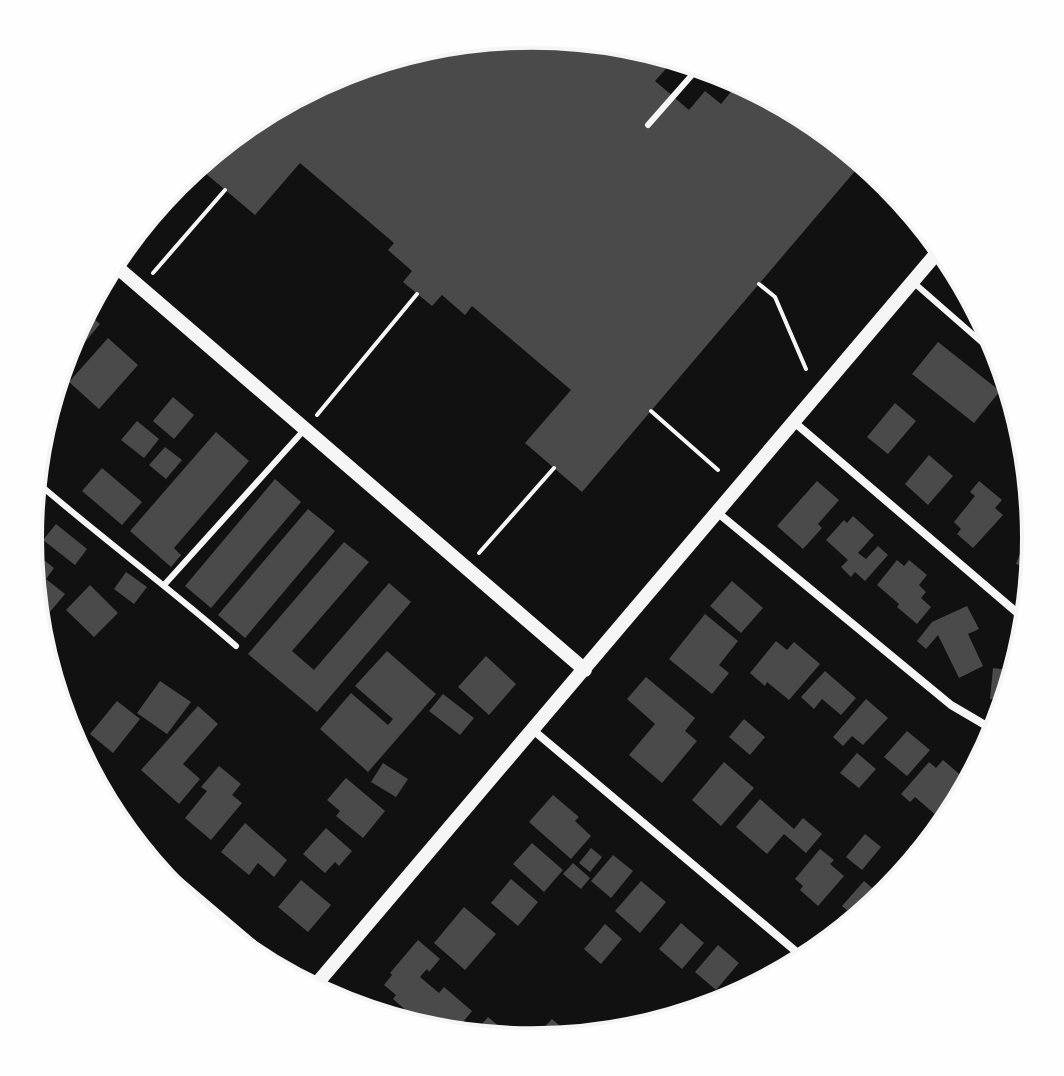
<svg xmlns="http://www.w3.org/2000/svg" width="1064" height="1076" font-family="Helvetica,sans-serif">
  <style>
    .building { fill: #4a4a4a }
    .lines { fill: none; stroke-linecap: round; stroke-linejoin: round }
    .path { stroke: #f5f5f5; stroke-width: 4 }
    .service { stroke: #f5f5f5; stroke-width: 6 }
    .minor { stroke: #f5f5f5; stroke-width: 8 }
    .tertiary { stroke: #f5f5f5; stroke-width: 14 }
    .rim { fill: none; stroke: #f5f5f5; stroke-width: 4 }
  </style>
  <rect width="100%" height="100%" fill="#111"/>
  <path class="building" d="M532,34L672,62L655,81L689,110L705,91L721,104L739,82L861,164L582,492L525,443L571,390L472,306L465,315L442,295L432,306L403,282L412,271L388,250L394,243L300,163L255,215L198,167L340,72Z
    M87,313L100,324L65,366L63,364L67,345Z
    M108,338L138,365L99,409L69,382Z
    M938,342L1000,391L974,423L912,374Z
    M173,397L194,415L174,439L153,421Z
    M895,403L916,421L888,454L867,437Z
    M137,421L159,439L144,458L121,440Z
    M216,432L249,461L174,548L181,555L171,567L130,531Z
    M165,447L182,460L166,479L149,465Z
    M929,455L953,476L928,505L905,484Z
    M102,468L142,502L122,525L82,491Z
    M275,479L301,502L211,608L185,586Z
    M817,481L839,500L818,524L822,528L803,549L777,526Z
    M979,481L1002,500L995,508L1003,515L973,548L957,534L961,529L954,522L975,496L970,492Z
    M308,509L335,531L245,638L218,615Z
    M33,511L43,519L28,536L31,520Z
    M853,516L874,535L858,553L866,559L878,546L888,555L865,581L855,572L851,577L841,567L848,560L826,540L844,520L847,523Z
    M56,524L87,549L75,565L43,540Z
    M1029,530L1035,532L1036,538L1030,569L1016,564Z
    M344,542L369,562L292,651L314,670L389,583L411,602L317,712L248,654Z
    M40,557L54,568L46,579L65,594L44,619L33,565Z
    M897,560L904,566L909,560L927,575L919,585L926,592L921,598L931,607L917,624L897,607L899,604L877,585Z
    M126,572L147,587L134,604L114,589Z
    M732,581L763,608L741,633L710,606Z
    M90,585L118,613L94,637L66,610Z
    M967,606L979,629L968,634L983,666L959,678L938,635L926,649L917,641L932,622Z
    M705,614L738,641L719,665L729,673L712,694L669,659Z
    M776,641L787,650L794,642L820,664L789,700L767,682L765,686L750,673Z
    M387,651L436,694L368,772L320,729L351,693L388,725L393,719L355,686Z
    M486,656L516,684L489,715L458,687Z
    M993,668L1010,670L1004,700L990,699Z
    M825,671L856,698L841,715L822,699L814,709L801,697Z
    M646,677L695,718L685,731L697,741L662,783L629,755L655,724L627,699Z
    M160,681L191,702L167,734L137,713Z
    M443,694L474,718L460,735L429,711Z
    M866,699L888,718L863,745L852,736L843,746L833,737Z
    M117,701L140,719L113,753L90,734Z
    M198,706L218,724L183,764L200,779L179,804L141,770Z
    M744,719L765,737L750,755L729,737Z
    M907,731L930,750L907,776L884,757Z
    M857,753L876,769L859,788L840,773Z
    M943,760L965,779L937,816L915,797L910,802L901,794L929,762L936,768Z
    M724,762L754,788L721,826L692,800Z
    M383,763L408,779L396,797L371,782Z
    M219,766L241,784L232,795L242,803L211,840L185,818L207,791L201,787Z
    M346,778L385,811L363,838L336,816L340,811L327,800Z
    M553,795L579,817L575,821L591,836L571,859L529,822Z
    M760,799L794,829L803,818L822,834L806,853L784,834L767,854L736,827Z
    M245,823L287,860L274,877L258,863L249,875L221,852Z
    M326,828L352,851L339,866L335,862L325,873L303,854Z
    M865,834L881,847L862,870L846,857Z
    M532,843L563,870L544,892L513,864Z
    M591,848L602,857L590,872L579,863Z
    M820,849L834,860L830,864L844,876L818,906L800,890L803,886L795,879Z
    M613,855L633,871L611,898L591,881Z
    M573,863L590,878L581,889L563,874Z
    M511,879L538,902L518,926L491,903Z
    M301,880L331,905L308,932L278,907Z
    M641,881L666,902L640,933L615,911Z
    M864,881L884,898L855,917L842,906Z
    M464,907L496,934L465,970L434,943Z
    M681,923L704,943L682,969L659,949Z
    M605,924L622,939L601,964L584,949Z
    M418,940L440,959L429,972L427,969L420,977L439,993L444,987L472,1011L459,1027L416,1019L393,999L396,995L384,985L392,975L390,973Z
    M718,945L739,963L716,990L695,972Z
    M488,1017L508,1034L514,1027L527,1038L524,1041L476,1031Z
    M552,1019L568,1033L565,1035L544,1039L538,1034Z"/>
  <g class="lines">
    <path class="path" d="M153,273L225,190
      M759,284L775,297L806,369
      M651,411L718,470
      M317,415L417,294
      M479,553L554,468"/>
    <path class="service" d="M648,125L699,67
      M913,282L1001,359
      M39,484C104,540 172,590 236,646
      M165,584L305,429"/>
    <path class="minor" d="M794,422L1021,616
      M718,513L951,705L997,732
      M533,730L799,954
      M150,856L269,957"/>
    <path class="tertiary" d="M118,268L585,670
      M314,987L936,254"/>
  </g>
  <path d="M0 0H1064V1076H0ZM42 538a490 490 0 1 1 980 0a490 490 0 1 1-980 0Z" fill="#fefefe" fill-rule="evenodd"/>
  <path class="rim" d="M42 538a490 490 0 1 1 980 0a490 490 0 1 1-980 0Z"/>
</svg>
